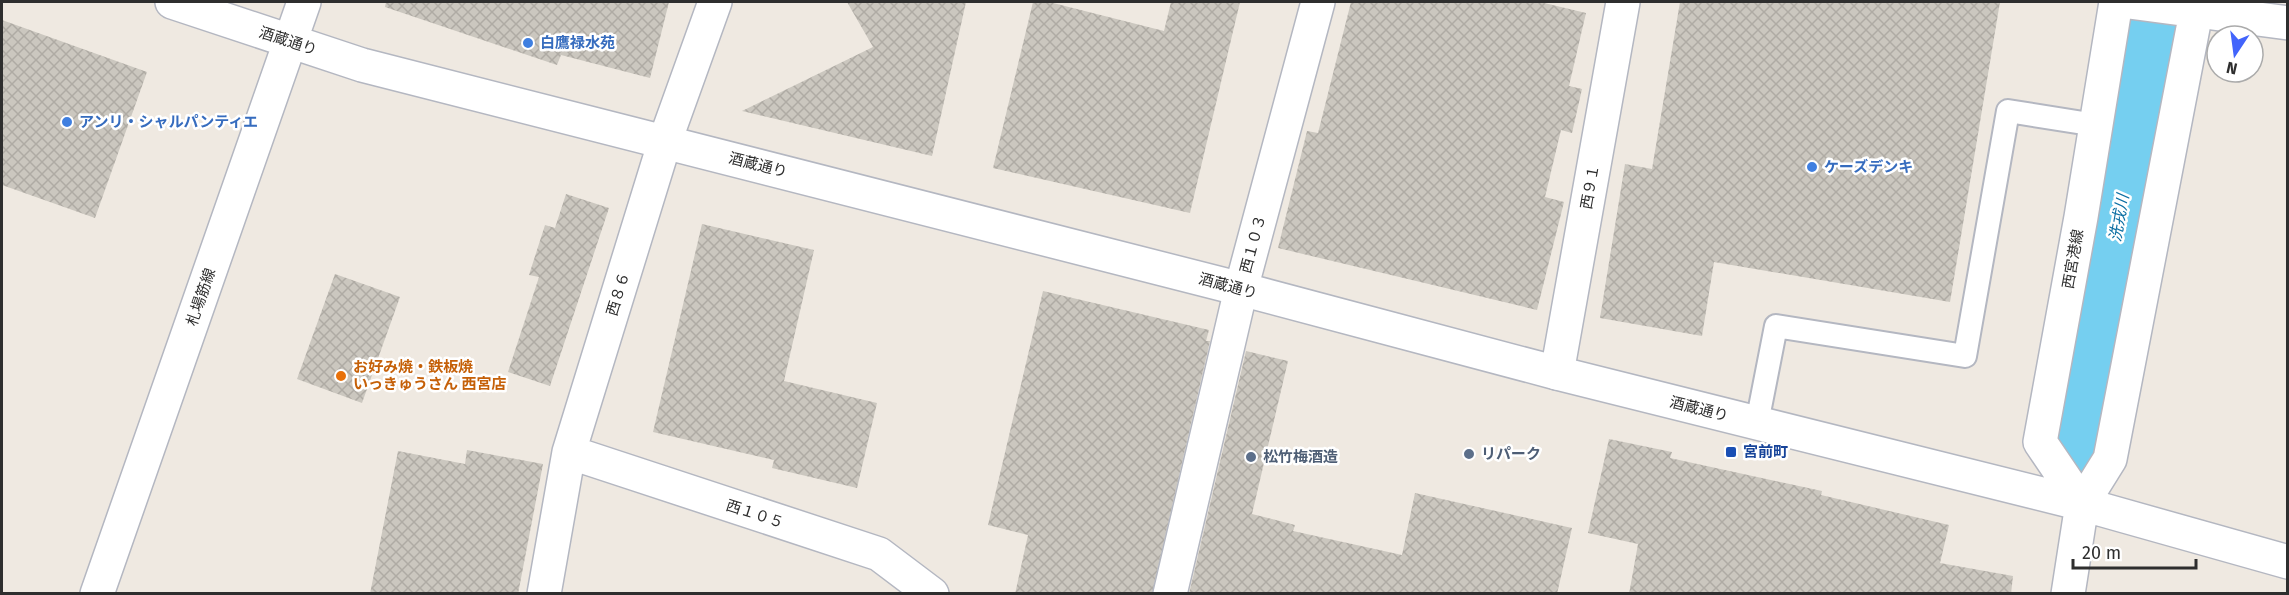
<svg xmlns="http://www.w3.org/2000/svg" width="2289" height="595" font-family="'Fira Sans','Noto Sans JP',sans-serif">
  <style>
    .lines { fill: none; stroke-linecap: round; stroke-linejoin: round }
    .river { stroke: #75cff0; stroke-width: 74 }
    .building { fill: url(#building-cross-hatch) }
    .lane-casing { stroke: #b4b7c1; stroke-width: 26 }
    .street-casing { stroke: #b4b7c1; stroke-width: 36 }
    .secondary-casing { stroke: #b4b7c1; stroke-width: 36 }
    .lane { stroke: #fff; stroke-width: 22 }
    .street { stroke: #fff; stroke-width: 33 }
    .secondary { stroke: #fff; stroke-width: 33 }
    .shop-dot { fill: #3f7fe0; stroke: #fff; stroke-width: 2 }
    .food-dot { fill: #e8710a; stroke: #fff; stroke-width: 2 }
    .transit-dot { fill: #1a4fb4; stroke: #fff; stroke-width: 2 }
    .service-dot { fill: #5c6f8a; stroke: #fff; stroke-width: 2 }
    .labels { text-anchor: middle; dominant-baseline: central; stroke-width: 5; stroke-linejoin: round; paint-order: stroke }
    .street-label { font-size: 15px; fill: #2e2e2e; stroke: #fff }
    .shop-label { font-size: 15px; font-weight: bold; fill: #366cbe; stroke: #fff; text-anchor: start }
    .food-label { font-size: 15px; font-weight: bold; fill: #c56008; stroke: #fff; text-anchor: start }
    .transit-label { font-size: 15px; font-weight: bold; fill: #164399; stroke: #fff; text-anchor: start }
    .service-label { font-size: 15px; font-weight: bold; fill: #4e5e75; stroke: #fff; text-anchor: start }
    .water-label { font-size: 16px; font-style: italic; fill: #0d6fa3; stroke: #fff }
  </style>
  <defs>
    <pattern id="building-cross-hatch" width="8" height="8" patternUnits="userSpaceOnUse" patternTransform="scale(1.5)"><rect width="8" height="8" fill="#cbc7bf"/><path d="M0 0l8 8M0 8l8-8" fill="none" stroke="#afaba4"/></pattern>
  </defs>
  <rect width="100%" height="100%" fill="#efe9e1"/>
  <g class="lines">
    <path class="river" d="M2082,435L2155,2"/>
  </g>
  <path class="building" d="M386,2H669L650,78L561,55L557,65L385,7Z
    M847,2H966L932,156L742,111L873,47Z
    M1033,2H1049L1164,31L1171,2H1240L1190,213L993,168Z
    M1351,2H1540L1586,13L1569,86L1582,89L1572,133L1561,130L1545,197L1564,202L1537,310L1278,248L1307,131L1318,133Z
    M1680,2H2000L1950,302L1714,262L1702,336L1600,318L1625,164L1652,169Z
    M2,20L147,72L95,218L2,185Z
    M566,194L609,208L550,386L508,372L539,277L529,275L545,225L555,228Z
    M702,224L814,250L784,381L877,403L857,488L772,468L774,460L653,432Z
    M335,274L400,297L362,403L297,379Z
    M1043,291L1209,330L1206,341H1210L1152,594H1015L1028,535L988,525Z
    M1246,351L1288,361L1252,514L1295,525L1293,531L1402,555L1415,493L1572,528L1557,594H1189Z
    M1609,439L1672,452L1670,458L1822,491L1821,495L1949,525L1940,563L2013,576L2011,594H1629L1638,544L1588,533Z
    M467,450L543,464L518,594H370L398,451L465,464Z"/>
  <g class="lines">
    <g class="lane-casing">
      <path id="lane" d="M1757,423L1776,326L1965,356L2008,111L2096,125"/>
    </g>
    <g class="street-casing">
      <path id="street" d="M2197,11L2288,23
        M1557,373L1623,2
        M569,452L879,554L932,594
        M544,594L569,452L665,141L715,2
        M1170,594L1241,289L1318,2"/>
    </g>
    <g class="secondary-casing">
      <path id="secondary" d="M172,2L362,65L1241,289L1557,373L2082,504L2288,562
        M2129,2L2197,11
        M2082,504L2040,442L2081,217L2116,2
        M97,594L304,2
        M2068,594L2082,504L2110,459L2198,2"/>
    </g>
    <use href="#lane" class="lane"/>
    <use href="#street" class="street"/>
    <use href="#secondary" class="secondary"/>
  </g>
  <g class="shop-dot">
    <circle cx="528" cy="43" r="6"/>
    <circle cx="67" cy="122" r="6"/>
    <circle cx="1812" cy="167" r="6"/>
  </g>
  <circle class="food-dot" cx="341" cy="376" r="6"/>
  <rect class="transit-dot" x="1725" y="446" width="12" height="12" rx="3"/>
  <g class="service-dot">
    <circle cx="1469" cy="454" r="6"/>
    <circle cx="1251" cy="457" r="6"/>
  </g>
  <g class="labels">
    <g class="street-label">
      <text transform="translate(288 41) rotate(18)">酒蔵通り</text>
      <text transform="translate(758 165) rotate(14)">酒蔵通り</text>
      <text transform="translate(1590 187) rotate(-80)">西９１</text>
      <text transform="translate(1253 244) rotate(-75)">西１０３</text>
      <text transform="translate(2073 259) rotate(-80)">西宮港線</text>
      <text transform="translate(1228 286) rotate(15)">酒蔵通り</text>
      <text transform="translate(618 294) rotate(-73)">西８６</text>
      <text transform="translate(201 297) rotate(-71)">札場筋線</text>
      <text transform="translate(1699 409) rotate(14)">酒蔵通り</text>
      <text transform="translate(755 514) rotate(18)">西１０５</text>
    </g>
    <g class="shop-label">
      <text x="540" y="43">白鷹禄水苑</text>
      <text x="79" y="122">アンリ・シャルパンティエ</text>
      <text x="1824" y="167">ケーズデンキ</text>
    </g>
    <g class="food-label">
      <text x="353" y="367">お好み焼・鉄板焼<tspan x="353" dy="17">いっきゅうさん 西宮店</tspan></text>
    </g>
    <g class="transit-label">
      <text x="1743" y="452">宮前町</text>
    </g>
    <g class="service-label">
      <text x="1481" y="454">リパーク</text>
      <text x="1263" y="457">松竹梅酒造</text>
    </g>
    <g class="water-label">
      <text transform="translate(2119 218) rotate(-80)">洗戎川</text>
    </g>
  </g>
  <rect width="2289" height="595" fill="none" stroke="#2e2e2e" stroke-width="6"/>
  <g transform="translate(2235 54) rotate(193)"><circle r="28" fill="#ffffff" stroke="#ababab" stroke-width="1.5"/>
  <path d="M0-4.5L10 22L0 15L-10 22Z" fill="#4264fb"/>
  <text y="-9" font-size="16" font-weight="bold" text-anchor="middle" fill="#2e2e2e">N</text>
  </g>
  <path d="M2073 559v9h123v-9" fill="none" stroke="#2e2e2e" stroke-width="3"/>
  <text x="2082" y="559" font-size="18" fill="#2e2e2e" stroke="#ffffff" stroke-width="4.5" paint-order="stroke">20 m</text>
</svg>
